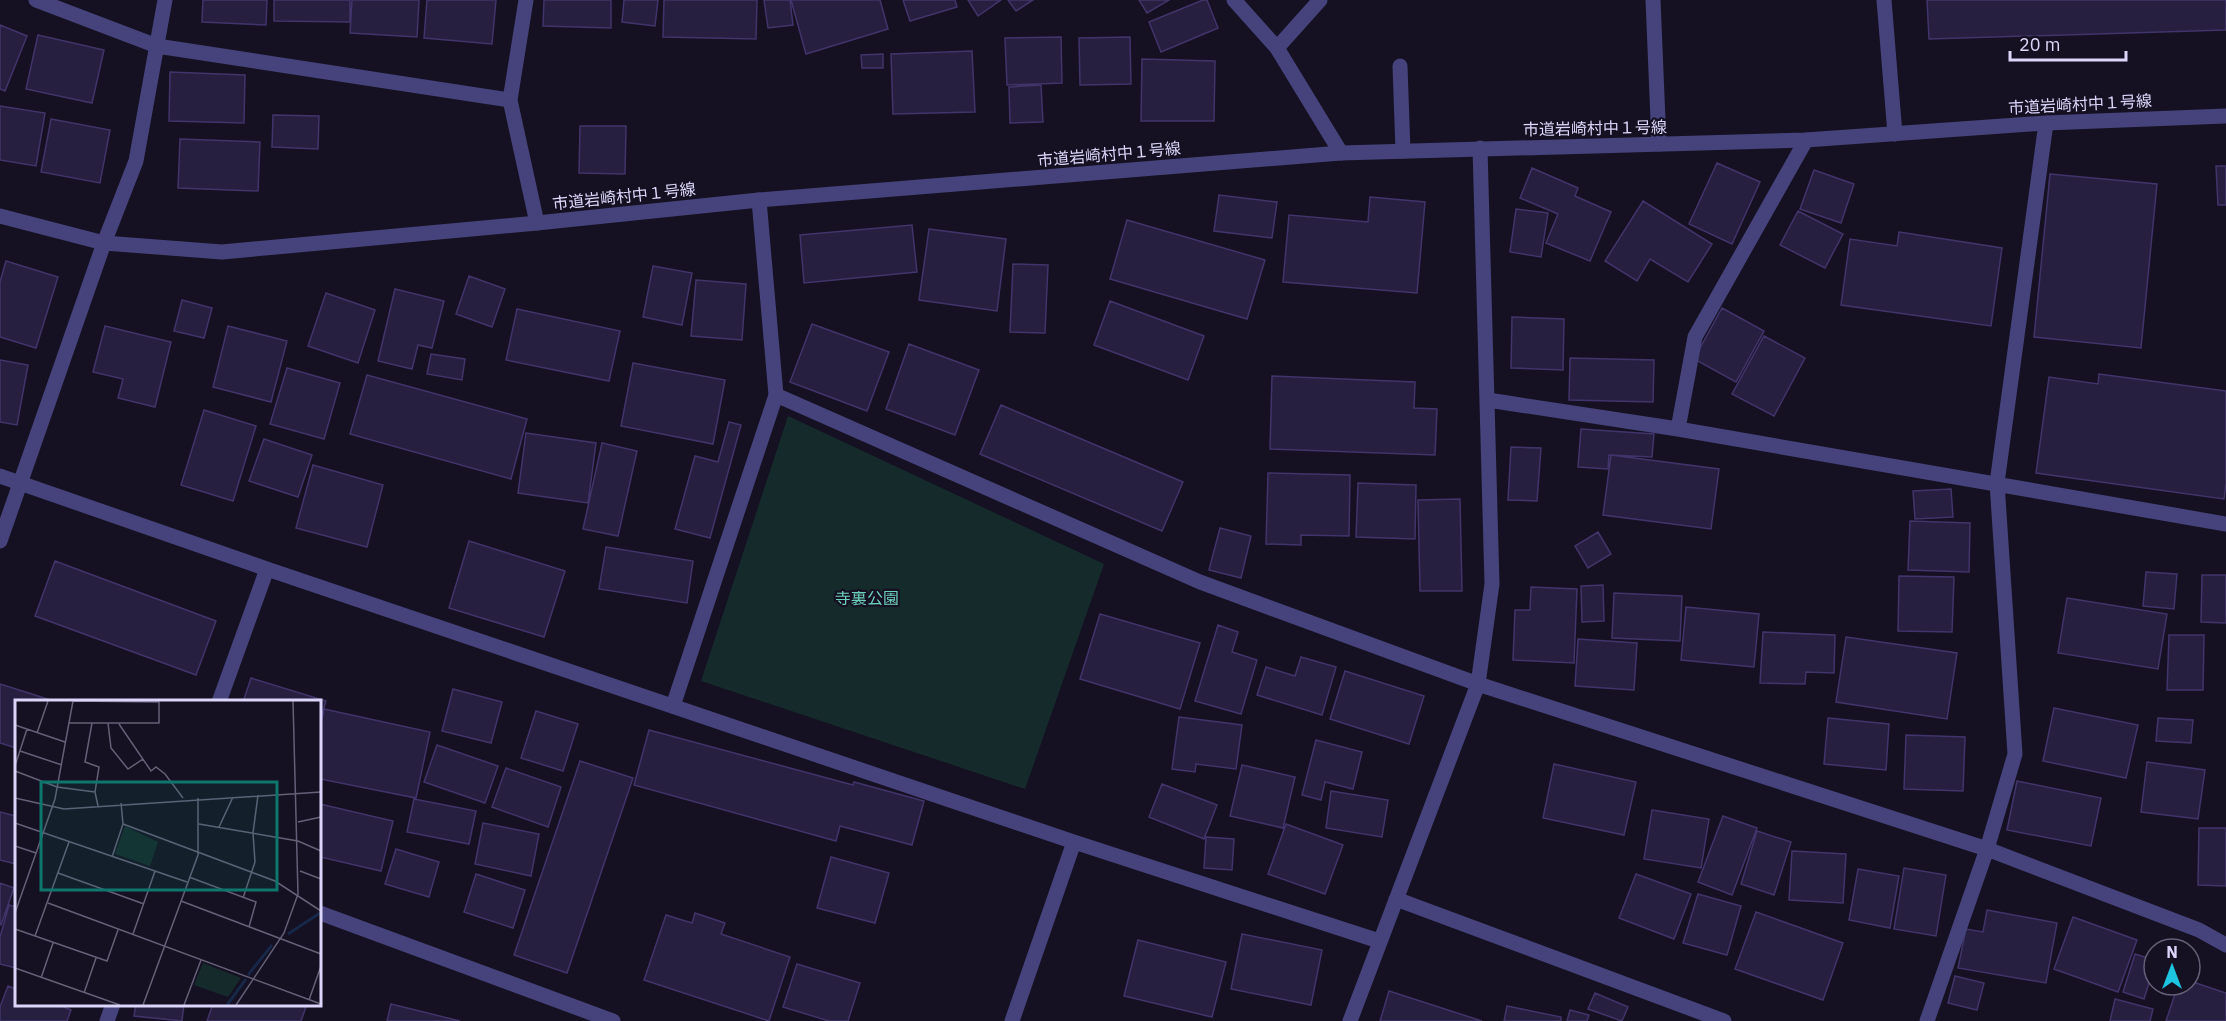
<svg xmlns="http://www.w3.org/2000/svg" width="2226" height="1021" font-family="'IBM Plex Sans','Noto Sans JP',sans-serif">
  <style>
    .green { fill: #152b2b }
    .building { fill: #271f40; stroke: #41346a; stroke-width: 1.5 }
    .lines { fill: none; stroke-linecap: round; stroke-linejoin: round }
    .service { stroke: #46427b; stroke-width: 15 }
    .minor { stroke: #46427b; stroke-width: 15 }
    .tertiary { stroke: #46427b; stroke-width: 15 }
    .labels { text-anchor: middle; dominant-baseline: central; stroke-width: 4.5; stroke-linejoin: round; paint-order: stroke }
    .street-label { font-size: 16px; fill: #dcd7fa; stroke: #151122 }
    .park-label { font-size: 16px; fill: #6cd1bc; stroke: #151122 }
    .inset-river { fill: none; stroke: #162747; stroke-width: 3 }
    .inset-road { fill: none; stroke: #656078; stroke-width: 1.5 }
    .view { fill: #0f766e; fill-opacity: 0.15; stroke: #0f766e; stroke-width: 3 }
    .inset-edge { fill: none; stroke: #dcd7fa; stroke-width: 3 }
  </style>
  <rect width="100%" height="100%" fill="#151122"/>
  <path class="green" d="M788,416L1104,564L1025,789L701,681Z"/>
  <path class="building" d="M203,0H267L266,25L202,22Z
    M274,0H350V22L274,21Z
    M352,0H419L417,37L350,33Z
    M427,0H496L492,44L424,38Z
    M544,0H611V28L543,26Z
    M624,0H658L655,26L622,22Z
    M664,0H757L756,39L663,37Z
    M764,0H790L793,25L768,28Z
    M791,0H880L888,29L806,54Z
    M903,0H955L957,7L910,21Z
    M968,0H1001L978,16Z
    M1008,0H1033L1016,11Z
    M1139,0H1169L1147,13Z
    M1203,0H1207L1218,28L1161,52L1149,22Z
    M1927,0H2226V30L1929,39Z
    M0,25L27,36L5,91L0,89Z
    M38,35L104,50L92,103L26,89Z
    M1061,37L1062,83L1007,85L1005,38Z
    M1130,37L1131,84L1080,85L1079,38Z
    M972,51L975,112L893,114L891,54Z
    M883,54V68H862L861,55Z
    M1142,59L1215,61L1214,121H1141Z
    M170,72L245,75L244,123L169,121Z
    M1041,85L1043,122L1010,123L1009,87Z
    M0,106L45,113L36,166L0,160Z
    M273,115L319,116L318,149L272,147Z
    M51,119L110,130L100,183L41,172Z
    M580,126H626L625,174L579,173Z
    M180,139L260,142L258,191L178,188Z
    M1717,163L1760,182L1732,244L1689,224Z
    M2216,166H2226V205H2218Z
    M1532,168L1578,188L1575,196L1611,212L1590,261L1546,243L1558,214L1520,198Z
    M1814,170L1854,184L1841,223L1800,209Z
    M2050,174L2157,184L2141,348L2034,337Z
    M1219,195L1277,202L1272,238L1214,231Z
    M1370,197L1425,202L1417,293L1283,282L1289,215L1368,222Z
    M1643,201L1712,244L1688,282L1650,259L1637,281L1605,261Z
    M1516,209L1548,213L1541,257L1510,252Z
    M1798,211L1843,234L1825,268L1780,245Z
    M1127,220L1265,260L1247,319L1110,279Z
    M912,225L917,272L804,283L800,235Z
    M929,229L1006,239L997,311L919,300Z
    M1899,232L2002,248L1991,326L1841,305L1850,239L1897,246Z
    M6,261L58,277L36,348L0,337V282Z
    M1013,264L1048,265L1045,333L1010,332Z
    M653,266L692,273L682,325L643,317Z
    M469,276L505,289L492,327L456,314Z
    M696,280L746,284L742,340L691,336Z
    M395,289L444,301L432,348L418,345L412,369L378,361Z
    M326,293L375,310L358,363L308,346Z
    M182,300L212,308L204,338L174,331Z
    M1110,301L1204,336L1188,380L1094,345Z
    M1722,308L1764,331L1736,382L1694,359Z
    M517,309L620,331L609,381L506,360Z
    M1512,317L1564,319L1563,370L1511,368Z
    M812,324L889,352L867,411L790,382Z
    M105,326L171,342L155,407L118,398L123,379L93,372Z
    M228,326L287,341L271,402L213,387Z
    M1764,336L1805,358L1774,416L1732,394Z
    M909,344L979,370L955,435L886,409Z
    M431,354L465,359L462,380L427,374Z
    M1570,358L1654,360L1653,402L1569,400Z
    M0,360L28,365L17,425L0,422Z
    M633,363L725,380L713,444L621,426Z
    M287,368L340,383L324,439L270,424Z
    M2099,374L2226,391V483L2224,499L2036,473L2049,377L2098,384Z
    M367,375L527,419L511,479L350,434Z
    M1272,376L1415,382L1414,408L1437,409L1435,455L1270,449Z
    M1001,405L1183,482L1162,531L980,454Z
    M204,410L256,426L233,501L181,485Z
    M729,422L741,425L710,538L675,529L695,456L718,462Z
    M1581,429L1654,434L1652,457L1609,455L1608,469L1578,467Z
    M526,433L596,443L588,503L518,493Z
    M264,439L312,455L298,497L249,481Z
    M602,443L637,451L618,536L583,529Z
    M1511,447L1541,448L1537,501L1508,500Z
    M1611,455L1719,469L1711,529L1603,515Z
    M313,465L383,485L367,547L296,528Z
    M1268,473L1350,475L1349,536L1301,535V545L1266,544Z
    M1358,483L1416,485L1415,539L1356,537Z
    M1951,489L1953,517L1915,519L1913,491Z
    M1460,499L1462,591H1420L1418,500Z
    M1910,521L1970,523L1969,572L1908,570Z
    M1220,528L1251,536L1241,578L1209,570Z
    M1598,532L1611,554L1588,568L1575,546Z
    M469,541L565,571L544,637L449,608Z
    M606,547L693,561L687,603L599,589Z
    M55,561L216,621L196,675L35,616Z
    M2146,572L2177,574L2174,609L2143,606Z
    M2202,575H2226V623L2201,622Z
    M1899,576L1954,577L1952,632L1898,631Z
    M1603,585L1604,621L1582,622L1581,586Z
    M1531,587L1577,589L1574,663L1513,660L1515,610H1530Z
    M1614,593L1682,596L1680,641L1612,638Z
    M2067,598L2167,614L2158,669L2058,653Z
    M1686,607L1759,614L1754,667L1681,660Z
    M1100,614L1200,643L1180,709L1080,679Z
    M1218,625L1238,632L1232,652L1257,660L1241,714L1195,701Z
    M1763,632L1835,635L1834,673L1806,672L1805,684L1760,683Z
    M2169,635H2204L2203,690H2167Z
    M1846,637L1957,653L1947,719L1836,702Z
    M1578,639L1637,643L1634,690L1575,686Z
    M1301,657L1336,667L1322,715L1257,695L1266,667L1295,676Z
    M1345,671L1424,696L1409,744L1330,719Z
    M251,678L326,701L320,721V702H243Z
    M0,684L57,702H16V748L0,743Z
    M453,689L502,702L491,743L442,731Z
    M2054,708L2138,725L2126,778L2043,761Z
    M324,709L430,732L416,798L320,779V729Z
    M536,711L578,724L563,771L521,758Z
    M1179,717L1242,725L1236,769L1196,764L1195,772L1172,769Z
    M1828,718L1889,724L1886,770L1824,764Z
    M2158,718L2193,720L2191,743L2156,741Z
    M649,730L853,785L854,782L924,801L912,845L840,826L836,841L634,785Z
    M1906,735L1965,737L1963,791L1904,789Z
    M1316,740L1362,752L1353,789L1325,782L1321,800L1302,795Z
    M437,745L498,766L485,803L424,782Z
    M580,761L633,778L567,973L514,955Z
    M2147,762L2205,770L2198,819L2141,812Z
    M1554,764L1636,782L1624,835L1543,818Z
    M1242,765L1295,777L1283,828L1230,816Z
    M506,768L561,787L548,827L492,807Z
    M2017,781L2101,798L2091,846L2007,830Z
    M1162,784L1217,805L1204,839L1149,817Z
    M1331,791L1388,800L1382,837L1326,828Z
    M414,799L476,811L469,844L407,832Z
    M320,804L393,821L381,871L320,857Z
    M1652,810L1709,819L1701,868L1644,859Z
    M0,812L16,816V864L0,860Z
    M1723,816L1757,828L1732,895L1698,882Z
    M483,823L539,834L531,876L475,864Z
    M1286,824L1343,845L1325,894L1268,874Z
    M2199,828H2226V886L2198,885Z
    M1757,831L1791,842L1774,895L1741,884Z
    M1206,837L1234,839L1232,870L1204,868Z
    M396,849L439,862L429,897L385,884Z
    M1792,851L1846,854L1843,903L1789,900Z
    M831,857L889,873L875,923L817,908Z
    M1904,868L1946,875L1936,936L1894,929Z
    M1858,869L1899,876L1890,928L1849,920Z
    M476,874L525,890L513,928L464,912Z
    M1636,874L1691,894L1674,939L1619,918Z
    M0,883L14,888L1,925L0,924Z
    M1698,894L1741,906L1727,955L1683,943Z
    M9,905L16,907V968L0,964V937Z
    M1987,910L2057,923L2046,983L1958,968L1966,929L1983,932Z
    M1756,912L1843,943L1823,1000L1735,969Z
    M695,913L725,923L721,934L790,957L769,1021L644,980L666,915L692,923Z
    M2073,917L2137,940L2118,992L2054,969Z
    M1242,934L1322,950L1311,1005L1231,989Z
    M1138,940L1226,962L1212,1017L1124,996Z
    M2135,954L2154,960V967L2144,999L2123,992Z
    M797,964L860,983L848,1021H829L783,1007Z
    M1955,976L1984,983L1977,1010L1948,1003Z
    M2190,981L2226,993V1021H2166L2178,985H2190Z
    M8,986L16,989V1004H57L71,1010L67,1021H0V1007Z
    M1389,991L1482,1021H1380Z
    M1595,993L1628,1007L1622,1021L1588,1009Z
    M2115,999L2153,1009L2150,1021H2110Z
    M136,1004H184L182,1021L134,1016Z
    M213,1004H307L301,1021H207Z
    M391,1004L460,1021H387Z
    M1507,1006L1561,1017V1021H1504Z
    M1570,1010L1589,1015L1587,1021H1567Z"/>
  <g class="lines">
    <path class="service" d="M1653,0L1659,144
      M1884,0L1895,134
      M1277,48L1320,0
      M1400,66L1403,151"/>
    <path class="minor" d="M36,0L157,46L510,100
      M526,0L510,100L537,223
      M1234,0L1277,48L1341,153
      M776,395L1200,582L1478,684L1987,849L2199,930L2226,945
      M1488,400L1678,429L2226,524
      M1678,429L1695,337L1806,140
      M0,476L267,569L1074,842L1379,941
      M0,541L104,243L136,161L165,0
      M219,702L267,569
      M673,706L776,395L759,200
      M1396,899L1724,1021
      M320,913L613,1021
      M107,1021L113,1004
      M1012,1021L1074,842
      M1350,1021L1478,684L1492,584L1480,148
      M1927,1021L1987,849L2015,754L1997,483L2046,123"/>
    <path class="tertiary" d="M0,216L104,243L222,252L537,223L759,200L1341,153L1806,140L2046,123L2226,116"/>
  </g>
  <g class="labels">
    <g class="street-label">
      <text transform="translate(2080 104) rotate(-3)">市道岩崎村中１号線</text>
      <text transform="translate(1595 128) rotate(-1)">市道岩崎村中１号線</text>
      <text transform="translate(1109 154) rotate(-5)">市道岩崎村中１号線</text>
      <text transform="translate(624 196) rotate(-6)">市道岩崎村中１号線</text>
    </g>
    <g class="park-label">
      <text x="867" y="598">寺裏公園</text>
    </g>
  </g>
  <g transform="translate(15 700)">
    <rect width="306" height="306" fill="#151122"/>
    <path d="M110,126L143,142L135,166L100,154ZM188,263L226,278L213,297L179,285Z" fill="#152b2b"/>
    <path class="inset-river" d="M273,234L305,213M233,275L257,245M212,305L231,279"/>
    <path class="inset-road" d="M58,1L144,2M54,23H144V1M77,23L70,62L84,67L80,92L83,106M93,23L96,48L113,69L128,59M104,24L136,71L141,67L150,74L168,98M0,25L50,42M22,33L33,1M5,51L47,65M0,66L12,29M0,71L42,87L80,92M0,98L49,109L306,92M283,122L306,117M0,123L172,182M108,124L260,181L306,211M184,124L283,141L306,151M204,127L218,97M0,146L21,153M97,157L108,124L106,103M285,171L306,179M43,173L129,204M174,177L241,202L234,227M228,198L240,162L238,133L243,95M166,201L306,254M33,203L306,304M0,213L40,99L58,1M0,229L92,261L103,230M118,234L140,171M20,236L54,142M0,268L105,305M26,278L38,243M69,293L81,258M294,300L306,266M128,305L183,155V98M169,305L186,260M221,305L269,233L283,194L278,1"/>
    <path class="view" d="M26,82H262V190H26Z"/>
    <rect width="306" height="306" class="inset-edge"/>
  </g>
  <g transform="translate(2172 967)"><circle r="28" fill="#151122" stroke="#656078" stroke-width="1.5"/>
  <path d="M0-4.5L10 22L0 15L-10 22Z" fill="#1dc4e0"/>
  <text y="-9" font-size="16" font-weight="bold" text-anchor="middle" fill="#dcd7fa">N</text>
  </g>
  <path d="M2010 51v9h116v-9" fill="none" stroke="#dcd7fa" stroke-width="3"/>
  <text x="2019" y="51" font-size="18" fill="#dcd7fa" stroke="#151122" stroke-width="4.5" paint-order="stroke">20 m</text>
</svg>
